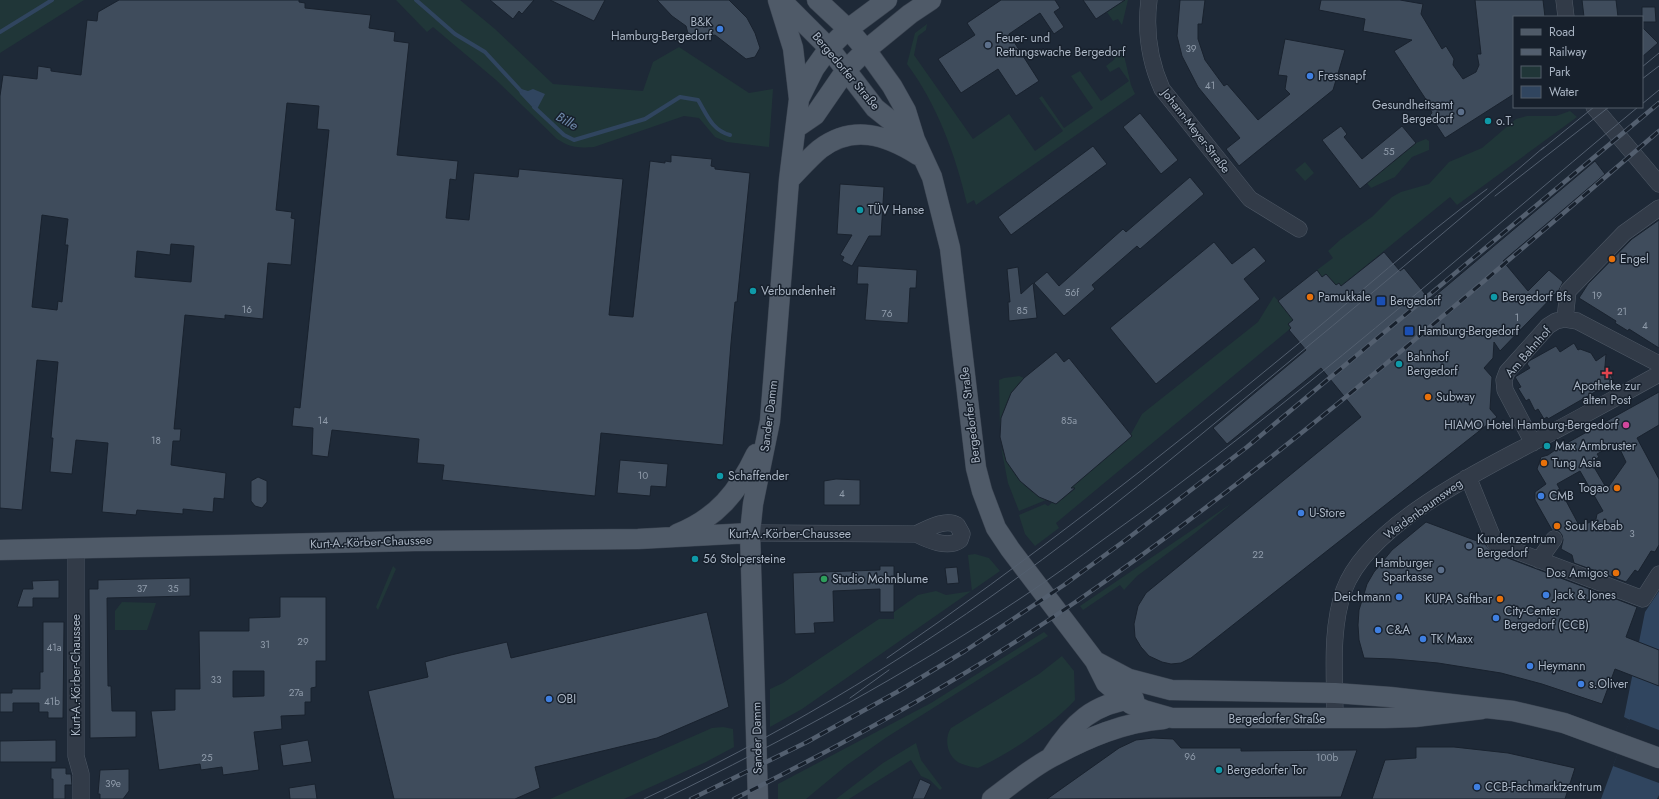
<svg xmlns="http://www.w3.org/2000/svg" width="1659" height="799" font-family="Jost,sans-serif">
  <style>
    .green { fill: #203638 }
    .water { fill: #30455f }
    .pier { fill: #1e2937 }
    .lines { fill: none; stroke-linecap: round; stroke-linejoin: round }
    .stream { stroke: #30455f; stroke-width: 4 }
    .building { fill: #3f4c5c; stroke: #19222e; fill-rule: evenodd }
    .minor-casing { stroke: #4f5966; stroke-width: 17 }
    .major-casing { stroke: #3b4451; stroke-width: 21 }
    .minor { stroke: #323b48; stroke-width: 16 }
    .major { stroke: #4f5a68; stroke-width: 20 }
    .tram { stroke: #535f6f; stroke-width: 1 }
    .rail-casing { stroke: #535f6f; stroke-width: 4.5 }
    .rail { stroke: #17202c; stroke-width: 3; stroke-dasharray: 9; stroke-linecap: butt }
    .shop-dot { fill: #3f7fe0; stroke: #17202c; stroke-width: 1.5 }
    .service-dot { fill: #5c6f8a; stroke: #17202c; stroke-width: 1.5 }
    .culture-dot { fill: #0f9aa8; stroke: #17202c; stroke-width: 1.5 }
    .food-dot { fill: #e8710a; stroke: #17202c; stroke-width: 1.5 }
    .transit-dot { fill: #1a4fb4; stroke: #17202c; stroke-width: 1.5 }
    .health-dot { fill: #e0444e; stroke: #17202c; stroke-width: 1.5 }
    .hotel-dot { fill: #d1479c; stroke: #17202c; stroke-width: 1.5 }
    .leisure-dot { fill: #2e9e5b; stroke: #17202c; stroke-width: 1.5 }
    .labels { text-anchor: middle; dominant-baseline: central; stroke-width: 3; stroke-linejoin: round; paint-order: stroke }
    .number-label { font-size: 10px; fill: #909cab }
    .poi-label { font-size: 12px; fill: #abb6c5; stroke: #17202c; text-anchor: start }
    .street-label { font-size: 12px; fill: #abb6c5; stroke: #17202c }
    .water-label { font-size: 13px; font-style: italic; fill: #728daf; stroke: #17202c }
  </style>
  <rect width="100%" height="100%" fill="#1e2937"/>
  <path class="green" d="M0,0H84L0,53Z
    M396,0H460L495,29L553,84L643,91L653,62L679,47L749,93L773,89L769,147L727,142L715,137L699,118L684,116L594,147C578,148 571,148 557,139L496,80L433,27L427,32Z
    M1121,0H1128L1122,25L1118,19L1113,21L1107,12L1116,6Z
    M927,24L926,30L918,36L914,55L973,139L1009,114L1035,151L1063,131L1039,98L1042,96L1064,128L1093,108L1071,76L1080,71L1101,101L1129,81L1119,67L1110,72L1106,66L1115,59L1111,53L1122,47L1131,85L1135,94L976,205L974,200L967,204C956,156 937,104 907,64L915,33Z
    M1570,111L1577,117L1457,205L1450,197L1341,286L1336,285L1326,274L1322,277L1317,270L1333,258L1328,251L1340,240L1373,216L1392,197L1401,192L1429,184L1449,162L1482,148L1516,119L1527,116H1556Z
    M1426,139L1429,141V150L1412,157L1395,177L1371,188L1367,183L1416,143Z
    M1305,162L1314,173L1305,181L1295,170Z
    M1274,296L1286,310L1308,308L1288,324L1291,328L1056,523L1059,528L1035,546L1025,534L1019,515L1045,504L1048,506L1053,502L1056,504L1075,489L1071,488L1132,436L1131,434L1142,414L1258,322Z
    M1019,376L1024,378C1008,393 1002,411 1000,432L999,380L1004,378Z
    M1001,447C1010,471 1023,489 1046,500L1019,511L1008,483Z
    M1232,503L1195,533L1137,576L1124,590L1120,585L1083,610L1080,606Z
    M975,554L989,558L1000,571L802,709L770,727V689L783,683L879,619H894V612L918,595L936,591L946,595L972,591L968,555Z
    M393,566L396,569L378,610L376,607Z
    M122,602L156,603L147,630H115V611Z
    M1044,632L1048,636L887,737L847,765L806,799H778V784L931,703Z
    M1062,656L1074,671L1075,700C1051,726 1010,753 978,768C973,767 967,766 962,764C948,759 943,740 951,728L1039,674Z
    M723,727L733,729L734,747L706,762L624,799H550L712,728Z
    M916,743L921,760L942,788L940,790L930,780L921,776L911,760L849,799H836L883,763Z"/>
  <path class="water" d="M518,88L528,91L533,89L545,94L536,111L520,94Z
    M1659,591V795L1657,799H1601L1630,720L1624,717L1645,612Z"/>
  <path class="pier" d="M1630,719L1659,730V783L1613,766Z"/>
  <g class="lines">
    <path class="stream" d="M416,0L455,34L485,52L521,91
      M0,32L52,0
      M534,107L564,135L574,140L645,119L680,97L698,100C707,115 712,130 730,135"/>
  </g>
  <path class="building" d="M119,0H299V2L305,3V8L371,15L369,28L395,32L394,41L409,43L397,155L458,161L456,180L450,179L446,218L469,220L474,173L518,177L519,169L623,179L609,315L633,317L650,161L665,163V161L671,162V155L712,159L711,166L715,167V169L750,173L737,302H735L731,343L723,445L601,433L595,496L442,480L444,465L417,463L419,439L332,430L328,457L312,455L313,428L292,426L294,407L300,408L329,130L317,129L319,106L287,103L276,210L292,212L291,218L295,219L291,265L268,263L263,319L225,315V319L185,315L174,429H181L180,441H173L171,465L226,473L224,499L214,498L213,512L183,509V514L137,510L136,515L102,512L108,443L76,440L72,474L50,472L53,438H51L58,362L37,360L22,510L0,508V96L3,75L37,79L38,66L51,68V71L81,75L87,20L97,21L98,12ZM42,215L68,219L65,245H68L62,302L58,301L57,310L32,307ZM171,244L194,246L191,282L135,277L137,251L170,255Z
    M490,0H534L522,14L519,11L513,19Z
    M550,0H605L594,21Z
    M657,0H729L747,18L755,33L760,48L755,57L746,59L715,35L690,41L686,26L672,16Z
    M1001,0H1055L1060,8L1054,12L1064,27L1054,34L1040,13L1009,34L1039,81L1016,96L998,69L961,93L938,59L975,35L967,23Z
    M1083,0H1125L1096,19Z
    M1180,0H1205L1202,24H1198V39L1205,60L1224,86L1227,84L1258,120L1290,94L1285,89L1287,76L1278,75L1285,39L1345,50L1333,90L1239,166L1226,149L1240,138L1198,87L1182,56L1177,36Z
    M1321,0H1400L1423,4L1421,14L1442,49L1446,46L1454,59L1453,65L1463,79L1476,72L1479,65L1477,54H1481L1475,0H1543L1545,17H1514V94L1445,138L1430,115L1432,113L1427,101L1394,51L1412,40L1363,31L1365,19L1319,10Z
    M1582,0H1616L1618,17H1584Z
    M1642,7H1655L1656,22H1642Z
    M1642,27L1658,43L1642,57Z
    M1140,113L1178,160L1161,174L1123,127Z
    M1341,126L1347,134L1344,137L1362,159L1402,126L1416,143L1360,189L1322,140Z
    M1093,146L1107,164L1011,235L998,217Z
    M1595,161L1605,174L1503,261L1528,291L1549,270L1563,282L1559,290L1500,351L1494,342L1493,358L1484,368L1492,377L1490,409L1497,417L1191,658L1181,663L1171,664L1162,662L1149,656L1141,647L1135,637L1134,624L1138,606L1146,593L1361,417L1321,368L1227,444L1213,428L1306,350L1289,330L1291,328L1288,324L1293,320L1278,301L1317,270L1322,277L1326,274L1336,285L1339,283L1341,286L1384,252L1400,271L1404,268L1430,300Z
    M1190,177L1204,194L1140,249L1137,246L1092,285L1095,289L1064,316L1034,283L1047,272L1059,286L1123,229L1126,232Z
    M840,184L884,187L881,236H869L852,266L842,261L844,257L840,255L852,235L837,234Z
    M1659,220V348L1629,329L1628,331L1615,323L1616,321L1579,298L1588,284L1632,239Z
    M1214,242L1232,264L1254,247L1266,261L1244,279L1260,299L1156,384L1110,328Z
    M858,266L917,270L916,288H910L908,323L865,320L868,284H857Z
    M1018,267L1021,294L1033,283L1037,318L1009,321L1008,302H1010L1007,269Z
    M1574,343L1578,350L1580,349L1591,353L1596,361L1606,354L1605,366L1614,381L1548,419L1547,417L1544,419L1538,409L1535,411L1529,399L1526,401L1518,388L1521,387L1515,377L1530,368L1527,364L1529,361L1556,346L1560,352Z
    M1056,352L1064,362L1069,358L1132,436L1071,488H1075L1056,504L1039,497L1020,481L1006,461L1000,437L1001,418L1011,393L1024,378Z
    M1659,392V425L1637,438L1659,479V545L1655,552L1651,551L1638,572L1635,570L1626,582L1574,563L1572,555L1561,549L1563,540L1562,535L1559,531L1552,530L1535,500V492L1546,484L1537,469L1541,457L1548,455L1558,448ZM1617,443L1626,462L1607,489L1591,462L1599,457L1597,454ZM1580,471L1603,511L1597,514L1596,519L1580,527L1557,484Z
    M620,460L668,464L666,487L651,486L650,496L617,493Z
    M258,477L267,481V502L262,508L255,506L251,501V481Z
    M836,479L860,480V505H824V481Z
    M1426,522L1485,544L1492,552L1637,607L1626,637L1659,650V686L1615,669L1602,704L1542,684L1501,673L1438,663L1394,659L1364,658L1359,640L1358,625L1359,610L1367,584L1374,572L1392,550Z
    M880,566H894V612H880V589L833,591L834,622L814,623L815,633L795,634L793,573L880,570Z
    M957,567L959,583L947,584L945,568Z
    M190,578V596L107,598L108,686H111L112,711H136V737L90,738L89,589H98V580Z
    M59,580V598H33V607H17L23,589H33L32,581Z
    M280,597H326V661H316V687L311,688V702H305V715L281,716L282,729L254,732L259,770L223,775L222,767L201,770L200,764L159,770L151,711L175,710V689H200L199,631H249V618L280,617ZM233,671H264V696L233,697Z
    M707,612L729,707L657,738L535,767L540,788L515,799H394L368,691L428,677L425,662L451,655L507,642L511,658Z
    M43,622H64L63,718H48V712H39V703H13V712H0V693H12V689H40V672H43Z
    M1153,738L1173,739L1181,748H1241V751L1357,750L1341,797L1047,799L1119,748L1136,740Z
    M56,740V762H0V741Z
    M308,740L312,762L283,766L280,745Z
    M1416,747H1454L1508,753L1575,768L1565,799H1372L1385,760L1416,758Z
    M51,768H66V774H71L72,785H65V799H53V779H51Z
    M129,769V791L123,799H100V794H98L100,770Z
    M920,779L931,784L924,799H912Z
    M315,784L317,799H290L289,788Z"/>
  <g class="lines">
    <g class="minor-casing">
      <path id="minor" d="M1149,0C1145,32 1149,60 1162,89L1250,199L1299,229
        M1564,0L1566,17
        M1594,107L1659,184
        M1565,319L1568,291L1624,233L1659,208
        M1533,443L1505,390L1504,380L1507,372L1548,326L1556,321L1565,319L1577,321L1659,364
        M1466,478L1471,484L1495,543L1643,599L1659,574
        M750,533L916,534C928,540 948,549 960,540L962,534L957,525C945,518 927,529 916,534
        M76,550V756L81,774V799
        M1539,560L1554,539
        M1335,718C1335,676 1330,630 1344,590C1368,525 1476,473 1534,442C1576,420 1617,397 1659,374"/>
    </g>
    <g class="major-casing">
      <path id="major" d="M778,0L793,48L799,99
        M781,0L829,48L875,108L915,140
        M817,0L848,29L866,50L892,86L906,111L915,140L932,177L950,248L976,468L982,491L996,528L1010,549L1095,661L1106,683L1131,704L1144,710L1172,718H1385L1415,717L1482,709
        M796,128L815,115L846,70L866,50L910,14L931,0
        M789,180C799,170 809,158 820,149C853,124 886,135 918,155
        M677,534C717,518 738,492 756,454
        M0,550L415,541L638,539L750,533
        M1095,661L1129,679L1171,690L1335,693L1390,697L1513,711L1564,723L1659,758
        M1051,757C1072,724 1093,703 1134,699
        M758,799L750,533L753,504L770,421L789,180L799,99L814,69L829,48L848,29L887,0
        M992,799C1011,785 1031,768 1052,757C1087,738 1124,722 1164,719"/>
    </g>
    <use href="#minor" class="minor"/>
    <use href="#major" class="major"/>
    <path class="tram" d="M1642,67L1659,53
      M1642,79L1659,66
      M1642,104L1659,90
      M1541,150L1594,107
      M1495,196L1609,107
      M887,658C1027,562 1161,457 1292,349C1357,296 1419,239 1487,189
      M850,698L889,670
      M644,799C772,739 895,666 1010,583C1097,521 1179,453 1261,385C1356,307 1451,227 1544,147
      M664,799C787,739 907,674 1021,598C1050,579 1077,559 1104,539C1291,406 1463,253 1638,107"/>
    <g class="rail-casing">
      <path id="rail" d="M691,799L807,742L897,692L965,651L1064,585L1127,539L1247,447L1659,103
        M734,799C852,740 968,676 1077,601C1283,459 1470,293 1659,131"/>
    </g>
    <use href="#rail" class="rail"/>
  </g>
  <g class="shop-dot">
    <circle cx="720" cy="29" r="4"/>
    <circle cx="1310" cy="76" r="4"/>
    <circle cx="1541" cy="496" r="4"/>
    <circle cx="1301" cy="513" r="4"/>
    <circle cx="1546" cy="595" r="4"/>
    <circle cx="1399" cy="597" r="4"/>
    <circle cx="1496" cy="618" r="4"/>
    <circle cx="1378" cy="630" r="4"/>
    <circle cx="1423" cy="639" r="4"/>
    <circle cx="1530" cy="666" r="4"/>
    <circle cx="1581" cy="684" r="4"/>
    <circle cx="549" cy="699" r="4"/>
    <circle cx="1477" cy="787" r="4"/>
  </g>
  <g class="service-dot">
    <circle cx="988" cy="45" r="4"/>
    <circle cx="1461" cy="112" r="4"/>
    <circle cx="1469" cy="546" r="4"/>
    <circle cx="1441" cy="570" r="4"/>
  </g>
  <g class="culture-dot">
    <circle cx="1488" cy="121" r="4"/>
    <circle cx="860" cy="210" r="4"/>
    <circle cx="753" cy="291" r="4"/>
    <circle cx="1494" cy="297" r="4"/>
    <circle cx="1399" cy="364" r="4"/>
    <circle cx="1547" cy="446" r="4"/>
    <circle cx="720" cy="476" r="4"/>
    <circle cx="695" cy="559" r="4"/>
    <circle cx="1219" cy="770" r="4"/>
  </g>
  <g class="food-dot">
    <circle cx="1612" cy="259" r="4"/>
    <circle cx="1310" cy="297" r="4"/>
    <circle cx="1428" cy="397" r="4"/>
    <circle cx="1544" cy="463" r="4"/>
    <circle cx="1617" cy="488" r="4"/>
    <circle cx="1557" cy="526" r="4"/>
    <circle cx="1616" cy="573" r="4"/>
    <circle cx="1500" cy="599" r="4"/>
  </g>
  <g class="transit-dot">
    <rect x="1376" y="296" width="10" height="10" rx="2"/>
    <rect x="1404" y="326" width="10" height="10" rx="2"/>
  </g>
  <path class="health-dot" d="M1605 367h4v4h4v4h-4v4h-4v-4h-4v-4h4z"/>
  <circle class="hotel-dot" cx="1626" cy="425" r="4"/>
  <circle class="leisure-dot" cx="824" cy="579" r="4"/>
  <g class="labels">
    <g class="number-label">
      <text x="1191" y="48">39</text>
      <text x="1210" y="85">41</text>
      <text x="1389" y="151">55</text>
      <text x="1072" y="292">56f</text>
      <text x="1597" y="295">19</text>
      <text x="247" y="309">16</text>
      <text x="1022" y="310">85</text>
      <text x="1622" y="311">21</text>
      <text x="887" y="313">76</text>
      <text x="1517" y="317">1</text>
      <text x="1645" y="325">4</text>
      <text x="323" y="420">14</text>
      <text x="1069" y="420">85a</text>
      <text x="156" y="440">18</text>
      <text x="643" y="475">10</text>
      <text x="842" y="493">4</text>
      <text x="1632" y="533">3</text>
      <text x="1258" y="554">22</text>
      <text x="142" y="588">37</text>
      <text x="173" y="588">35</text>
      <text x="303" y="641">29</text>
      <text x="265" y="644">31</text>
      <text x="54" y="647">41a</text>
      <text x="216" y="679">33</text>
      <text x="296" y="692">27a</text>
      <text x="52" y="701">41b</text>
      <text x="1190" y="756">96</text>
      <text x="207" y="757">25</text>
      <text x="1327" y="757">100b</text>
      <text x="113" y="783">39e</text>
    </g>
    <g class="poi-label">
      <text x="712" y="22" text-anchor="end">B&amp;K<tspan x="712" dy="14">Hamburg-Bergedorf</tspan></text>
      <text x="996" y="38">Feuer- und<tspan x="996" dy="14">Rettungswache Bergedorf</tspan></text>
      <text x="1318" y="76">Fressnapf</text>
      <text x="1453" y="105" text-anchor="end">Gesundheitsamt<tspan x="1453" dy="14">Bergedorf</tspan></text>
      <text x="1496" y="121">o.T.</text>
      <text x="868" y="210">TÜV Hanse</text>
      <text x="1620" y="259">Engel</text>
      <text x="761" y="291">Verbundenheit</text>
      <text x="1318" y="297">Pamukkale</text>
      <text x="1502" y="297">Bergedorf Bfs</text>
      <text x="1390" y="301">Bergedorf</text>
      <text x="1418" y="331">Hamburg-Bergedorf</text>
      <text x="1407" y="357">Bahnhof<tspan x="1407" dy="14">Bergedorf</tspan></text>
      <text x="1607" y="386" text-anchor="middle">Apotheke zur<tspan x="1607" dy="14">alten Post</tspan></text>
      <text x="1436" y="397">Subway</text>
      <text x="1618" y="425" text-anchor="end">HIAMO Hotel Hamburg-Bergedorf</text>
      <text x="1555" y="446">Max Armbruster</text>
      <text x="1552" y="463">Tung Asia</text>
      <text x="728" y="476">Schaffender</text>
      <text x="1609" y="488" text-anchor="end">Togao</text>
      <text x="1549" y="496">CMB</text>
      <text x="1309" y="513">U-Store</text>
      <text x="1565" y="526">Soul Kebab</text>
      <text x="1477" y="539">Kundenzentrum<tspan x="1477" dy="14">Bergedorf</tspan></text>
      <text x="703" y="559">56 Stolpersteine</text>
      <text x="1433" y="563" text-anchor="end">Hamburger<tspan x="1433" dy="14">Sparkasse</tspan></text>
      <text x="1608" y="573" text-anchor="end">Dos Amigos</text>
      <text x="832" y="579">Studio Mohnblume</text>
      <text x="1554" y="595">Jack &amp; Jones</text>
      <text x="1391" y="597" text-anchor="end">Deichmann</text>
      <text x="1492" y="599" text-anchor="end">KUPA Saftbar</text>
      <text x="1504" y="611">City-Center<tspan x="1504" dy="14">Bergedorf (CCB)</tspan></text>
      <text x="1386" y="630">C&amp;A</text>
      <text x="1431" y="639">TK Maxx</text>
      <text x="1538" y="666">Heymann</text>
      <text x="1589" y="684">s.Oliver</text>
      <text x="557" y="699">OBI</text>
      <text x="1227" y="770">Bergedorfer Tor</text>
      <text x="1485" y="787">CCB-Fachmarktzentrum</text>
    </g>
    <g class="street-label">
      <text transform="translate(846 71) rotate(50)">Bergedorfer Straße</text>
      <text transform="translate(1196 131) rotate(52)">Johann-Meyer-Straße</text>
      <text transform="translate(1528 352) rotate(-49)">Am Bahnhof</text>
      <text transform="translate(970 415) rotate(-97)">Bergedorfer Straße</text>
      <text transform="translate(769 416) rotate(-83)">Sander Damm</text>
      <text transform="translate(1423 509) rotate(-36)">Weidenbaumsweg</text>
      <text x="790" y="534">Kurt-A.-Körber-Chaussee</text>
      <text transform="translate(371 542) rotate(-2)">Kurt-A.-Körber-Chaussee</text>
      <text transform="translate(76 675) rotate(-90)">Kurt-A.-Körber-Chaussee</text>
      <text x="1277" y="719">Bergedorfer Straße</text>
      <text transform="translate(757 738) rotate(-91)">Sander Damm</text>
    </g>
    <g class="water-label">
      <text transform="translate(567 121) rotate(30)">Bille</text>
    </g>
  </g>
  <rect x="1513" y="16" width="130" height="92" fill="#17202c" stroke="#525c69"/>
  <rect x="1521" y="29" width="20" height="6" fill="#4f5a68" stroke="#525c69"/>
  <text x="1549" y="36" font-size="12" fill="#abb6c5">Road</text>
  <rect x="1521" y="49" width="20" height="6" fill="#535f6f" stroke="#525c69"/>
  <text x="1549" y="56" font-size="12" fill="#abb6c5">Railway</text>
  <rect x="1521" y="66" width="20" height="12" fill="#203638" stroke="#525c69"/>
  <text x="1549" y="76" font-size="12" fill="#abb6c5">Park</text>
  <rect x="1521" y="86" width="20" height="12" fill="#30455f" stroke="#525c69"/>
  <text x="1549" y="96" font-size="12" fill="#abb6c5">Water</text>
</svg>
